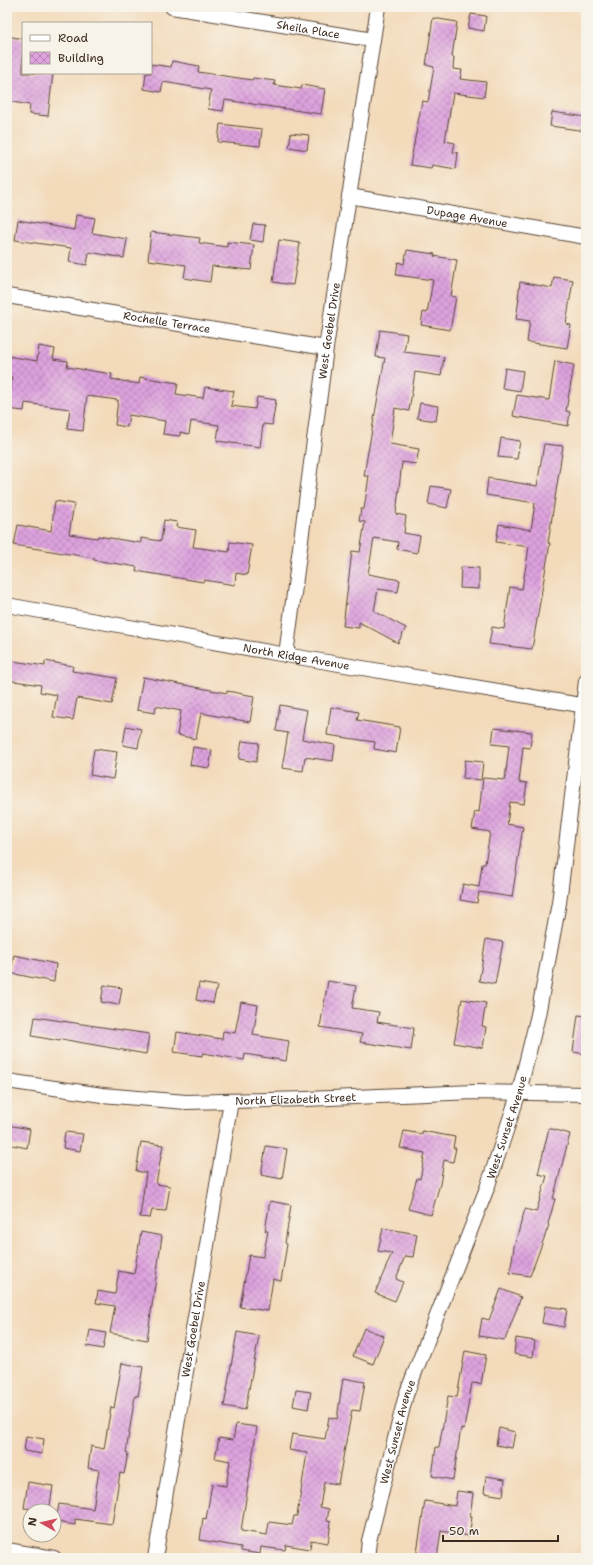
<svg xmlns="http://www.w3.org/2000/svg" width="593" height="1565" font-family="'Shantell Sans',sans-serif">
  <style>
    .building { fill: url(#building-cross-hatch) }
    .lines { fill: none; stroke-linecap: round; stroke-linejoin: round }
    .street-casing { stroke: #574435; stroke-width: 16 }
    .street { stroke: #fff; stroke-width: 14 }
    .labels { text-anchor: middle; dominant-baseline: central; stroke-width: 3.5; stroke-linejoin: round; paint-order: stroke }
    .street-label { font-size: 11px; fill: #3b2a1e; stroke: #f7f3e8 }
  </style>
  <defs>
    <pattern id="building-cross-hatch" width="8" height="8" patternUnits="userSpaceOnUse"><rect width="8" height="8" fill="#dea2df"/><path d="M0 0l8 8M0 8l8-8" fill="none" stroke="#b584b4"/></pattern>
  </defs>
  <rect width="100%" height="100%" fill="#f7f3e8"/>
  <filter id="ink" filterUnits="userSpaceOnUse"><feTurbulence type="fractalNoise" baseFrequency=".025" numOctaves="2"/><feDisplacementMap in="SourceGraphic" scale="8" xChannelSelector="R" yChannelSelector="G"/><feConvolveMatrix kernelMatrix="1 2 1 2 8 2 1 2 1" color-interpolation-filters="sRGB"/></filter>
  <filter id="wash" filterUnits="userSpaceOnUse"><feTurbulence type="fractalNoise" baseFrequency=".012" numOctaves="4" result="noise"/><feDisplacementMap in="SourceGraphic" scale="16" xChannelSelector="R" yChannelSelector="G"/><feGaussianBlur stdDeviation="0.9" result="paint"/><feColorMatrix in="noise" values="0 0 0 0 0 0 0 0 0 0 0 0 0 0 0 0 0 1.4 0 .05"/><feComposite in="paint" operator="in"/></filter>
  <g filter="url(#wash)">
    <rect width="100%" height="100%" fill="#f3daba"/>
    <g id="blocks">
      <path class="building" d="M471,14L486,16L484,31L468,28Z
        M433,18L457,22L452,57H454L453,69L462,70L460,79L486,82L484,97L453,93L445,141L455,143L453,152L458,153L456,169L432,165L431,168L410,165L422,101L428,102L434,67L426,65Z
        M7,36L23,39V73H53L48,116L29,114L30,105L7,101Z
        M172,61L199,66L198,72L252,80L253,78L275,81L274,85L301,89L302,85L325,89L321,114L225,100L223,111L208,109L211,90L163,82L161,92L144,89L146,73H151V64L171,67Z
        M552,112L586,117V131L550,126Z
        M220,124L262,129L260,146L218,142Z
        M291,133L309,135L307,150L289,147Z
        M76,215L95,218L92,233L127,239L124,258L89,252L87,265L69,262L71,248L15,240L18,220L74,230Z
        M253,224L265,225L263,242L250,240Z
        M151,232L200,238L199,243L227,247V242L254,245L251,270L212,266L210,282L184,278L186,265L148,260Z
        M279,240L300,243L293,285L273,282Z
        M407,250L435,254L434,256L457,260L451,296L456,297L450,330L421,325L423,312L427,313L433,280L396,275L398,262L404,264Z
        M554,277L573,280L566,324L571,325L567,348L527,342L530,321L516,319L519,298H518L520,282L552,288Z
        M380,330L407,334L404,352L444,357L441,376L415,372L409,411L395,408L390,444L419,449L416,464L402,462L396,514L406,516L404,533L420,536L417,553L397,549L398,542L374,538L368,574L400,580L398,592L378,589L374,611L406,628L398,643L359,622V628L343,626L352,551L360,552L365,522L359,521L361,509H364L369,476H364L366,463L385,358L376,357Z
        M39,346L55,349L53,359L68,361L67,367L112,374L111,379L139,384L140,377L178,383L176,394L203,398L205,387L234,391L231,406L255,409L257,397L276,400L272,425L263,424L260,447L217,441L219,425L191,421L189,434L180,432V436L163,434L165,421L129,415L127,427L115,425L118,400L87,396L83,431L67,429L70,409L25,403L24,411L7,409L12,377L7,376V356L37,361Z
        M555,361L574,365L566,411L570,412L568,426L513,416L517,395L549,400Z
        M505,368L523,371L520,391L502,388Z
        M420,403L438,406L436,421L417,418Z
        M501,438L520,441L517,459L498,457Z
        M544,444L563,446L548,543H550L532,649L489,644L492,627L504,629L510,587L522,589L529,547L496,542L499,524L531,530L535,503L486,495L488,478L537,486Z
        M431,486L451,489L447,508L428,504Z
        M55,501L74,504L69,534L97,538L98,536L141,543V538L161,541L164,520L177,522L176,527L196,530L193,547L229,552L230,542L252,545L247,575L236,573L235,585L204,580L203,582L136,571L137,567L94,560V558L14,545L18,525L51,531Z
        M461,567L479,568V589L460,588Z
        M7,660L45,666V661L73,666L72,671L117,678L112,704L77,698L73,720L53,717L57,695L40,692L41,685L7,680Z
        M143,677L227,693V691L254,696L250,722L201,713L196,739L177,735L181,711L156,706L155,713L137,710Z
        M280,705L307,710L302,739L335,745L333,761L305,757L303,771L282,768L288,733L276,731Z
        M331,707L359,712L357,720L400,727L396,753L374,749L375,742L327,735Z
        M126,726L141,729L138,748L123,745Z
        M494,728L532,732L530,748L523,747L519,782L527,783L524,804L510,802L507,824L523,827L512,897L479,892L477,903L460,900L463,884L479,887L482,864H485L490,832L472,829L475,811L479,812L483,778L505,780L509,746L492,744Z
        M242,741L259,743L256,762L239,759Z
        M193,747L212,750L209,768L190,765Z
        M94,749L117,752L113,779L90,775Z
        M465,760L483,762L481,780L463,778Z
        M486,939L503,942L495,984L479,981Z
        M14,955L56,964L54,982L10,973Z
        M328,981L356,986L352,1008L379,1012L377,1022L414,1028L411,1050L360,1042L362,1034L320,1027Z
        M199,983L217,986L213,1003L196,1000Z
        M104,985L122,988L119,1005L101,1002Z
        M462,999L486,1003L482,1026L486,1027L483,1048L454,1043Z
        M241,1002L258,1005L253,1035L289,1041L286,1061L245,1054L244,1060L203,1053L202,1056L174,1052L177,1032L222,1039L223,1031L235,1033Z
        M578,1015L586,1016V1054L573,1052Z
        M35,1017L149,1034L146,1054L61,1039L60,1041L32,1036Z
        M7,1125L30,1129L27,1148L7,1144Z
        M549,1128L570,1134L553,1199H555L548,1224L549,1225L530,1276L510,1273L514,1247L525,1209L536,1212L547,1176L538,1174Z
        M404,1131L422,1134V1131L455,1137L453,1148H456L453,1162L444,1160L440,1184L431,1215L408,1209L417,1178L420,1179L425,1153L400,1148Z
        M65,1132L83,1134L80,1151L63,1148Z
        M141,1142L163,1145L156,1184L170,1186L166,1211L152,1210L150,1218L140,1217L146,1173L136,1171Z
        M266,1146L287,1149L282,1179L261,1175Z
        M270,1201L291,1205L285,1243L287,1244L281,1281L273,1279L268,1311L240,1307L249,1255L263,1257L268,1231H265Z
        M383,1228L417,1234L413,1257L405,1256L396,1279L403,1282L395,1301L375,1293L392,1253L378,1251Z
        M141,1232L162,1236L147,1340L110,1333L115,1306L96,1303L98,1291L115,1294L119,1271L134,1274Z
        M501,1289L521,1297L505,1340L479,1336L482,1318L489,1320Z
        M545,1306L567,1309L564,1327L542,1323Z
        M364,1328L384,1336L373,1364L353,1356Z
        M90,1330L106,1333L103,1349L87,1346Z
        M237,1332L259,1336L245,1410L224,1406Z
        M516,1338L535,1341L533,1357L514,1354Z
        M465,1351L486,1355L481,1384L472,1383L464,1429L461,1428L453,1480L432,1476L436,1447H439L448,1396L457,1397Z
        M122,1363L143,1367L138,1396H135L126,1452L128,1453L124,1474L120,1473L112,1524L75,1519V1525L56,1522L59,1504L93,1509L99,1470L88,1468L91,1446L104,1449L111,1407L114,1408Z
        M343,1378L365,1382L360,1411L352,1410L338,1484L324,1482L320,1507L329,1509L327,1521L331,1522L328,1543L311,1540L310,1549L286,1545L285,1550L261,1547L260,1554L241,1551V1547L200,1540L203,1518L206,1519L212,1484L226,1486L230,1461L215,1458L219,1438L233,1440L236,1424L257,1427L241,1531L267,1535L269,1522L292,1525L294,1516H297L307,1453L289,1450L292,1434L325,1439L329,1417L337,1419Z
        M296,1390L311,1392L308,1409L293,1406Z
        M499,1428L515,1432L512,1448L496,1445Z
        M26,1436L44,1439L42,1454L24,1451Z
        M486,1476L505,1479L503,1496L484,1493Z
        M28,1482L53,1486L49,1511L24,1508Z
        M457,1491L473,1493L470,1517H472L469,1536L441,1531L437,1558H416L425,1501L455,1506Z"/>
    </g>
  </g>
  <g filter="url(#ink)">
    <use href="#blocks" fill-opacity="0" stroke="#574435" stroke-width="1"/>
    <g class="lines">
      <g class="street-casing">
        <g id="street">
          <path id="s1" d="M172,7L373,40"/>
          <path id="s2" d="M349,196L586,237"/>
          <path id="s3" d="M7,296L326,348"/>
          <path id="s4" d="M7,605L286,655L586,706"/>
          <path id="s5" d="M286,655L326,348L378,7"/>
          <path id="s6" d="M7,1081L102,1095L186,1102L306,1099L474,1092L586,1094"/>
          <path d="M7,1550L54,1558"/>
          <path id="s7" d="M155,1558L231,1101"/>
          <path id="s8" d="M367,1558L369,1541L406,1395L487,1188L519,1092L538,1015L559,903L586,681"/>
        </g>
      </g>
      <use href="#street" class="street"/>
    </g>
  </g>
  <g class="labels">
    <g class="street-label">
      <text stroke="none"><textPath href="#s1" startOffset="138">Sheila Place</textPath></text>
      <text stroke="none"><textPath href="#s2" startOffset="120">Dupage Avenue</textPath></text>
      <text stroke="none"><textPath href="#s3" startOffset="162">Rochelle Terrace</textPath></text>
      <text stroke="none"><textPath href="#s5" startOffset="327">West Goebel Drive</textPath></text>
      <text stroke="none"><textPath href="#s4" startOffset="294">North Ridge Avenue</textPath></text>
      <text stroke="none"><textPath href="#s6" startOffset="290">North Elizabeth Street</textPath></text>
      <text stroke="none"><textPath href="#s8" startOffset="454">West Sunset Avenue</textPath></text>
      <text stroke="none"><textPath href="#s7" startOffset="232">West Goebel Drive</textPath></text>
      <text stroke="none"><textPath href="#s8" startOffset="130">West Sunset Avenue</textPath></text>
    </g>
  </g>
  <rect width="593" height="1565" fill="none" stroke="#f7f3e8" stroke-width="24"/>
  <rect x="22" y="22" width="130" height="52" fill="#f7f3e8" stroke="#aca397"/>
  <rect x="30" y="35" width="20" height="6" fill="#ffffff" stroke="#aca397"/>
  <text x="58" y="42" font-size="12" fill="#3b2a1e">Road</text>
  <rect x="30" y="52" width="20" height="12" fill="url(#building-cross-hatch)" stroke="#aca397"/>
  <text x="58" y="62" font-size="12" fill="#3b2a1e">Building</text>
  <g transform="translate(42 1523) rotate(278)"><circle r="19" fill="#f7f3e8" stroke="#aca397"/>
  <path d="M0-3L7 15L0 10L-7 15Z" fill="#d1495b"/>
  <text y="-6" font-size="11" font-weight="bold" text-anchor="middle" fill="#3b2a1e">N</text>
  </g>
  <path d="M443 1535v6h115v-6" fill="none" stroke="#3b2a1e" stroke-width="2"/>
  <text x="449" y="1535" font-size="12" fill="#3b2a1e" stroke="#f7f3e8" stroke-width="3" paint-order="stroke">50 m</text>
</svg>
